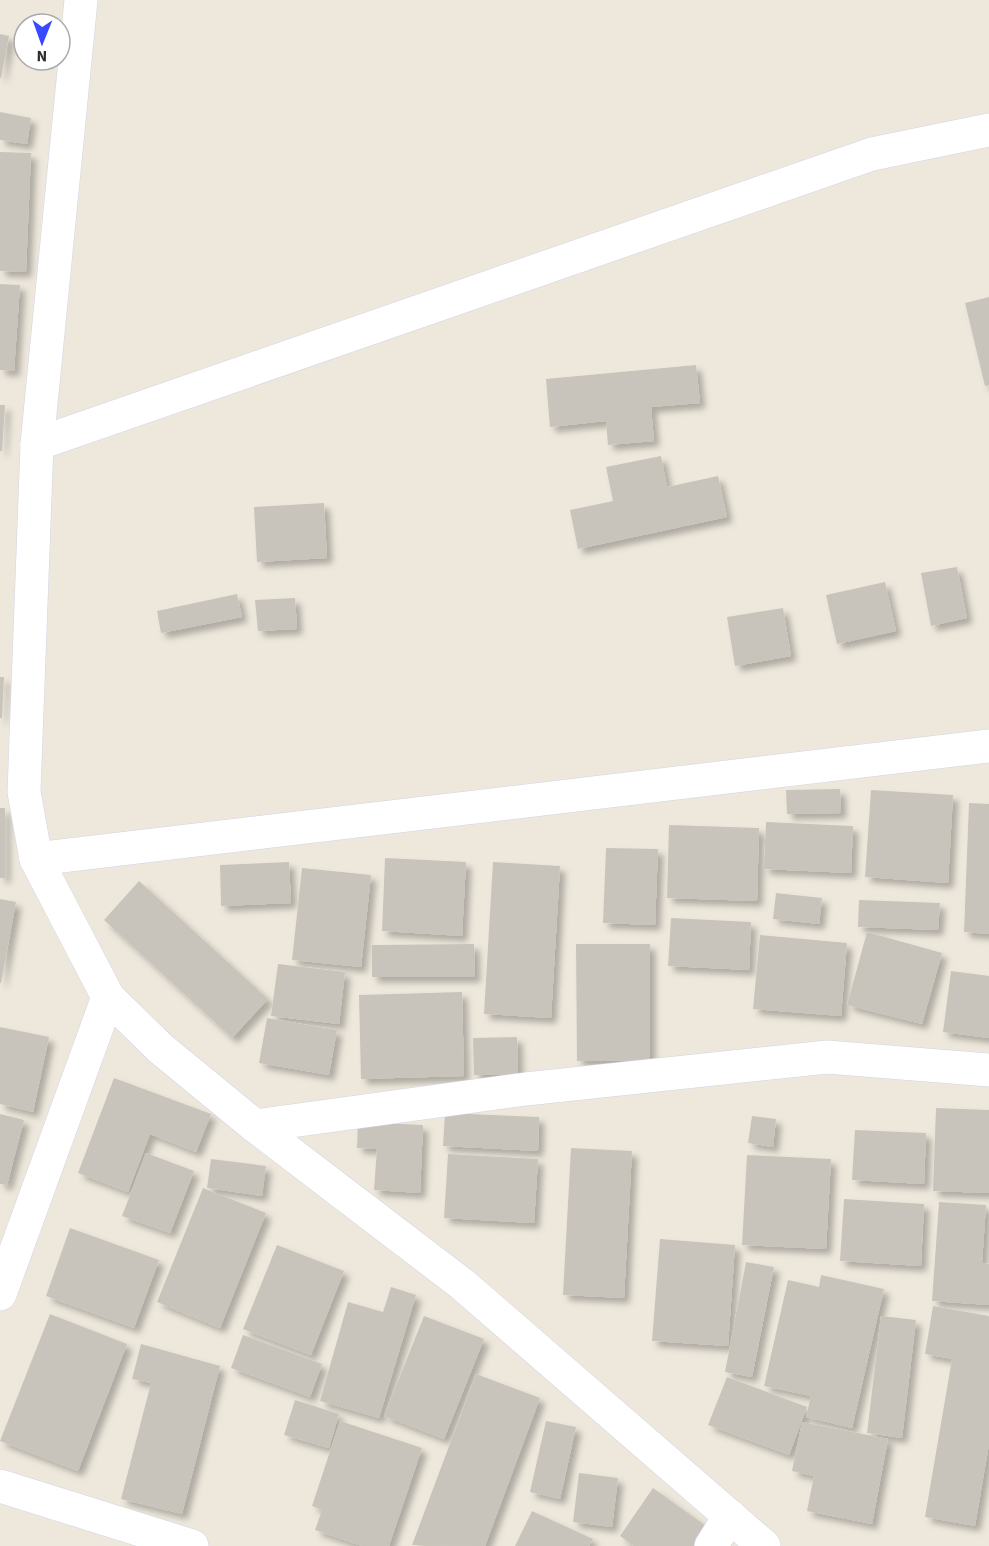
<svg xmlns="http://www.w3.org/2000/svg" width="989" height="1546" viewBox="0 0 989 1546" font-family="'Source Sans 3',sans-serif">
	<style>
		.building { fill: #c9c4bb; filter: url(#shadow) }
		.lines { fill: none; stroke-linecap: round; stroke-linejoin: round }
		.street-casing { stroke: #d1d3e4; stroke-width: 34 }
		.secondary-casing { stroke: #d1d3e4; stroke-width: 34 }
		.street { stroke: #fff; stroke-width: 33 }
		.secondary { stroke: #fff; stroke-width: 33 }
	</style>
	<defs>
		<filter id="shadow"><feDropShadow dx="5.5" dy="5.5" stdDeviation="3" flood-color="#0004"/></filter>
	</defs>
	<rect width="100%" height="100%" fill="#eee8dc"/>
	<g class="building">
		<path d="M 0,34 L 9,36 L 1,78 L 0,78 Z"/>
		<path d="M 0,112 L 31,118 L 27,144 L 0,140 Z"/>
		<path d="M 0,152 L 31,153 L 26,272 L 0,271 Z"/>
		<path d="M 0,284 L 20,285 L 14,371 L 0,370 Z"/>
		<path d="M 989,297 L 989,385 L 985,386 L 965,303 Z"/>
		<path d="M 696,365 L 700,403 L 651,407 L 654,441 L 608,445 L 606,421 L 550,427 L 546,379 Z"/>
		<path d="M 0,405 L 5,405 L 2,451 L 0,451 Z"/>
		<path d="M 661,456 L 667,487 L 718,476 L 727,517 L 578,549 L 570,510 L 613,501 L 606,467 Z"/>
		<path d="M 324,503 L 327,558 L 257,562 L 254,507 Z"/>
		<path d="M 957,567 L 967,618 L 931,626 L 921,573 Z"/>
		<path d="M 885,582 L 896,631 L 837,644 L 826,595 Z"/>
		<path d="M 237,594 L 242,617 L 161,633 L 157,611 Z"/>
		<path d="M 295,598 L 297,629 L 258,631 L 255,600 Z"/>
		<path d="M 783,608 L 791,656 L 735,666 L 727,617 Z"/>
		<path d="M 0,677 L 4,677 L 2,718 L 0,718 Z"/>
		<path d="M 840,789 L 841,813 L 787,814 L 786,790 Z"/>
		<path d="M 871,790 L 953,795 L 948,883 L 865,877 Z"/>
		<path d="M 969,803 L 989,804 L 989,934 L 964,932 Z"/>
		<rect x="0" y="808" width="5" height="70"/>
		<path d="M 766,822 L 853,826 L 851,873 L 764,869 Z"/>
		<path d="M 669,825 L 759,828 L 757,901 L 667,898 Z"/>
		<path d="M 606,848 L 658,849 L 655,925 L 603,923 Z"/>
		<path d="M 385,858 L 466,862 L 462,936 L 382,931 Z"/>
		<path d="M 289,862 L 291,903 L 221,906 L 220,865 Z"/>
		<path d="M 493,862 L 560,866 L 551,1018 L 484,1014 Z"/>
		<path d="M 302,868 L 371,875 L 361,967 L 292,960 Z"/>
		<path d="M 139,881 L 268,999 L 232,1038 L 104,920 Z"/>
		<path d="M 776,893 L 822,898 L 819,924 L 773,919 Z"/>
		<path d="M 0,899 L 16,902 L 1,983 L 0,983 Z"/>
		<path d="M 859,900 L 940,903 L 938,930 L 858,927 Z"/>
		<path d="M 671,918 L 751,922 L 749,970 L 668,966 Z"/>
		<path d="M 867,932 L 942,953 L 922,1024 L 847,1005 Z"/>
		<path d="M 760,935 L 847,943 L 841,1016 L 753,1009 Z"/>
		<path d="M 474,944 L 475,977 L 372,977 L 372,945 Z"/>
		<path d="M 576,944 L 650,944 L 650,1060 L 577,1061 Z"/>
		<path d="M 278,964 L 345,972 L 339,1024 L 271,1016 Z"/>
		<path d="M 951,971 L 989,976 L 989,1038 L 943,1032 Z"/>
		<path d="M 462,992 L 464,1076 L 361,1079 L 359,995 Z"/>
		<path d="M 267,1018 L 337,1030 L 329,1075 L 259,1063 Z"/>
		<path d="M 0,1027 L 49,1037 L 33,1112 L 0,1104 Z"/>
		<path d="M 517,1037 L 518,1074 L 474,1075 L 473,1038 Z"/>
		<path d="M 114,1078 L 211,1114 L 196,1152 L 150,1134 L 128,1192 L 78,1173 Z"/>
		<path d="M 936,1108 L 989,1110 L 989,1193 L 933,1191 Z"/>
		<path d="M 445,1113 L 539,1117 L 538,1151 L 443,1146 Z"/>
		<path d="M 0,1114 L 24,1120 L 7,1185 L 0,1184 Z"/>
		<path d="M 752,1116 L 776,1119 L 773,1147 L 748,1143 Z"/>
		<path d="M 358,1122 L 423,1125 L 420,1193 L 374,1190 L 377,1149 L 357,1148 Z"/>
		<path d="M 855,1130 L 926,1133 L 924,1184 L 852,1180 Z"/>
		<path d="M 571,1148 L 632,1151 L 624,1298 L 563,1295 Z"/>
		<path d="M 146,1153 L 194,1171 L 170,1233 L 122,1216 Z"/>
		<path d="M 448,1154 L 538,1159 L 534,1223 L 444,1218 Z"/>
		<path d="M 747,1155 L 831,1159 L 826,1249 L 742,1245 Z"/>
		<path d="M 211,1159 L 266,1166 L 262,1196 L 207,1188 Z"/>
		<path d="M 203,1188 L 266,1213 L 220,1328 L 157,1302 Z"/>
		<path d="M 844,1199 L 924,1204 L 921,1266 L 840,1261 Z"/>
		<path d="M 939,1202 L 986,1205 L 982,1263 L 989,1264 L 989,1305 L 932,1301 Z"/>
		<path d="M 70,1228 L 159,1260 L 134,1328 L 46,1296 Z"/>
		<path d="M 660,1239 L 735,1245 L 728,1346 L 652,1341 Z"/>
		<path d="M 277,1245 L 344,1271 L 311,1355 L 243,1329 Z"/>
		<path d="M 746,1262 L 774,1267 L 752,1377 L 725,1372 Z"/>
		<path d="M 821,1275 L 884,1289 L 852,1428 L 806,1417 L 811,1396 L 764,1386 L 788,1280 L 819,1287 Z"/>
		<path d="M 391,1287 L 416,1295 L 379,1418 L 320,1401 L 348,1302 L 383,1312 Z"/>
		<path d="M 933,1306 L 989,1316 L 989,1444 L 975,1526 L 925,1517 L 952,1359 L 925,1354 Z"/>
		<path d="M 50,1314 L 127,1344 L 78,1471 L 0,1441 Z"/>
		<path d="M 424,1316 L 484,1339 L 444,1439 L 384,1416 Z"/>
		<path d="M 881,1316 L 916,1320 L 902,1438 L 867,1433 Z"/>
		<path d="M 243,1335 L 322,1364 L 310,1397 L 231,1368 Z"/>
		<path d="M 141,1344 L 220,1366 L 182,1514 L 121,1499 L 151,1383 L 132,1379 Z"/>
		<path d="M 476,1374 L 540,1398 L 485,1546 L 412,1545 Z"/>
		<path d="M 727,1377 L 807,1407 L 789,1455 L 708,1425 Z"/>
		<path d="M 295,1400 L 339,1414 L 329,1448 L 284,1435 Z"/>
		<path d="M 340,1421 L 422,1448 L 389,1546 L 362,1546 L 315,1530 L 322,1510 L 312,1506 Z"/>
		<path d="M 546,1421 L 576,1427 L 560,1499 L 530,1492 Z"/>
		<path d="M 802,1422 L 888,1439 L 872,1524 L 807,1511 L 814,1476 L 792,1471 Z"/>
		<path d="M 579,1473 L 618,1478 L 612,1527 L 573,1522 Z"/>
		<path d="M 653,1488 L 709,1528 L 696,1546 L 634,1546 L 620,1536 Z"/>
		<path d="M 532,1511 L 593,1539 L 589,1546 L 515,1546 Z"/>
	</g>
	<g class="lines">
		<defs>
			<g id="street">
				<path d="M 37,444 L 872,154 L 989,130"/>
				<path d="M 36,859 L 989,746"/>
				<path d="M 255,1126 L 526,1089 L 827,1057 L 989,1070"/>
				<path d="M 0,1294 L 108,997"/>
				<path d="M 0,1486 L 192,1546"/>
				<path d="M 711,1546 L 730,1516"/>
			</g>
			<path id="secondary" d="M 81,0 L 37,444 L 24,792 L 36,859 L 108,997 L 160,1048 L 255,1126 L 462,1284 L 764,1546"/>
		</defs>
		<use href="#street" class="street-casing"/>
		<use href="#secondary" class="secondary-casing"/>
		<use href="#street" class="street"/>
		<use href="#secondary" class="secondary"/>
	</g>
	<g transform="translate(42 42) rotate(181)"><circle r="28" fill="#ffffff" stroke="#aaaaaa" stroke-width="1.5"/>
	<path d="M0-4.5L10 22L0 15L-10 22Z" fill="#374aff"/>
	<text y="-9" font-size="16" font-weight="bold" text-anchor="middle" fill="#2b2b2b">N</text>
	</g>
</svg>
